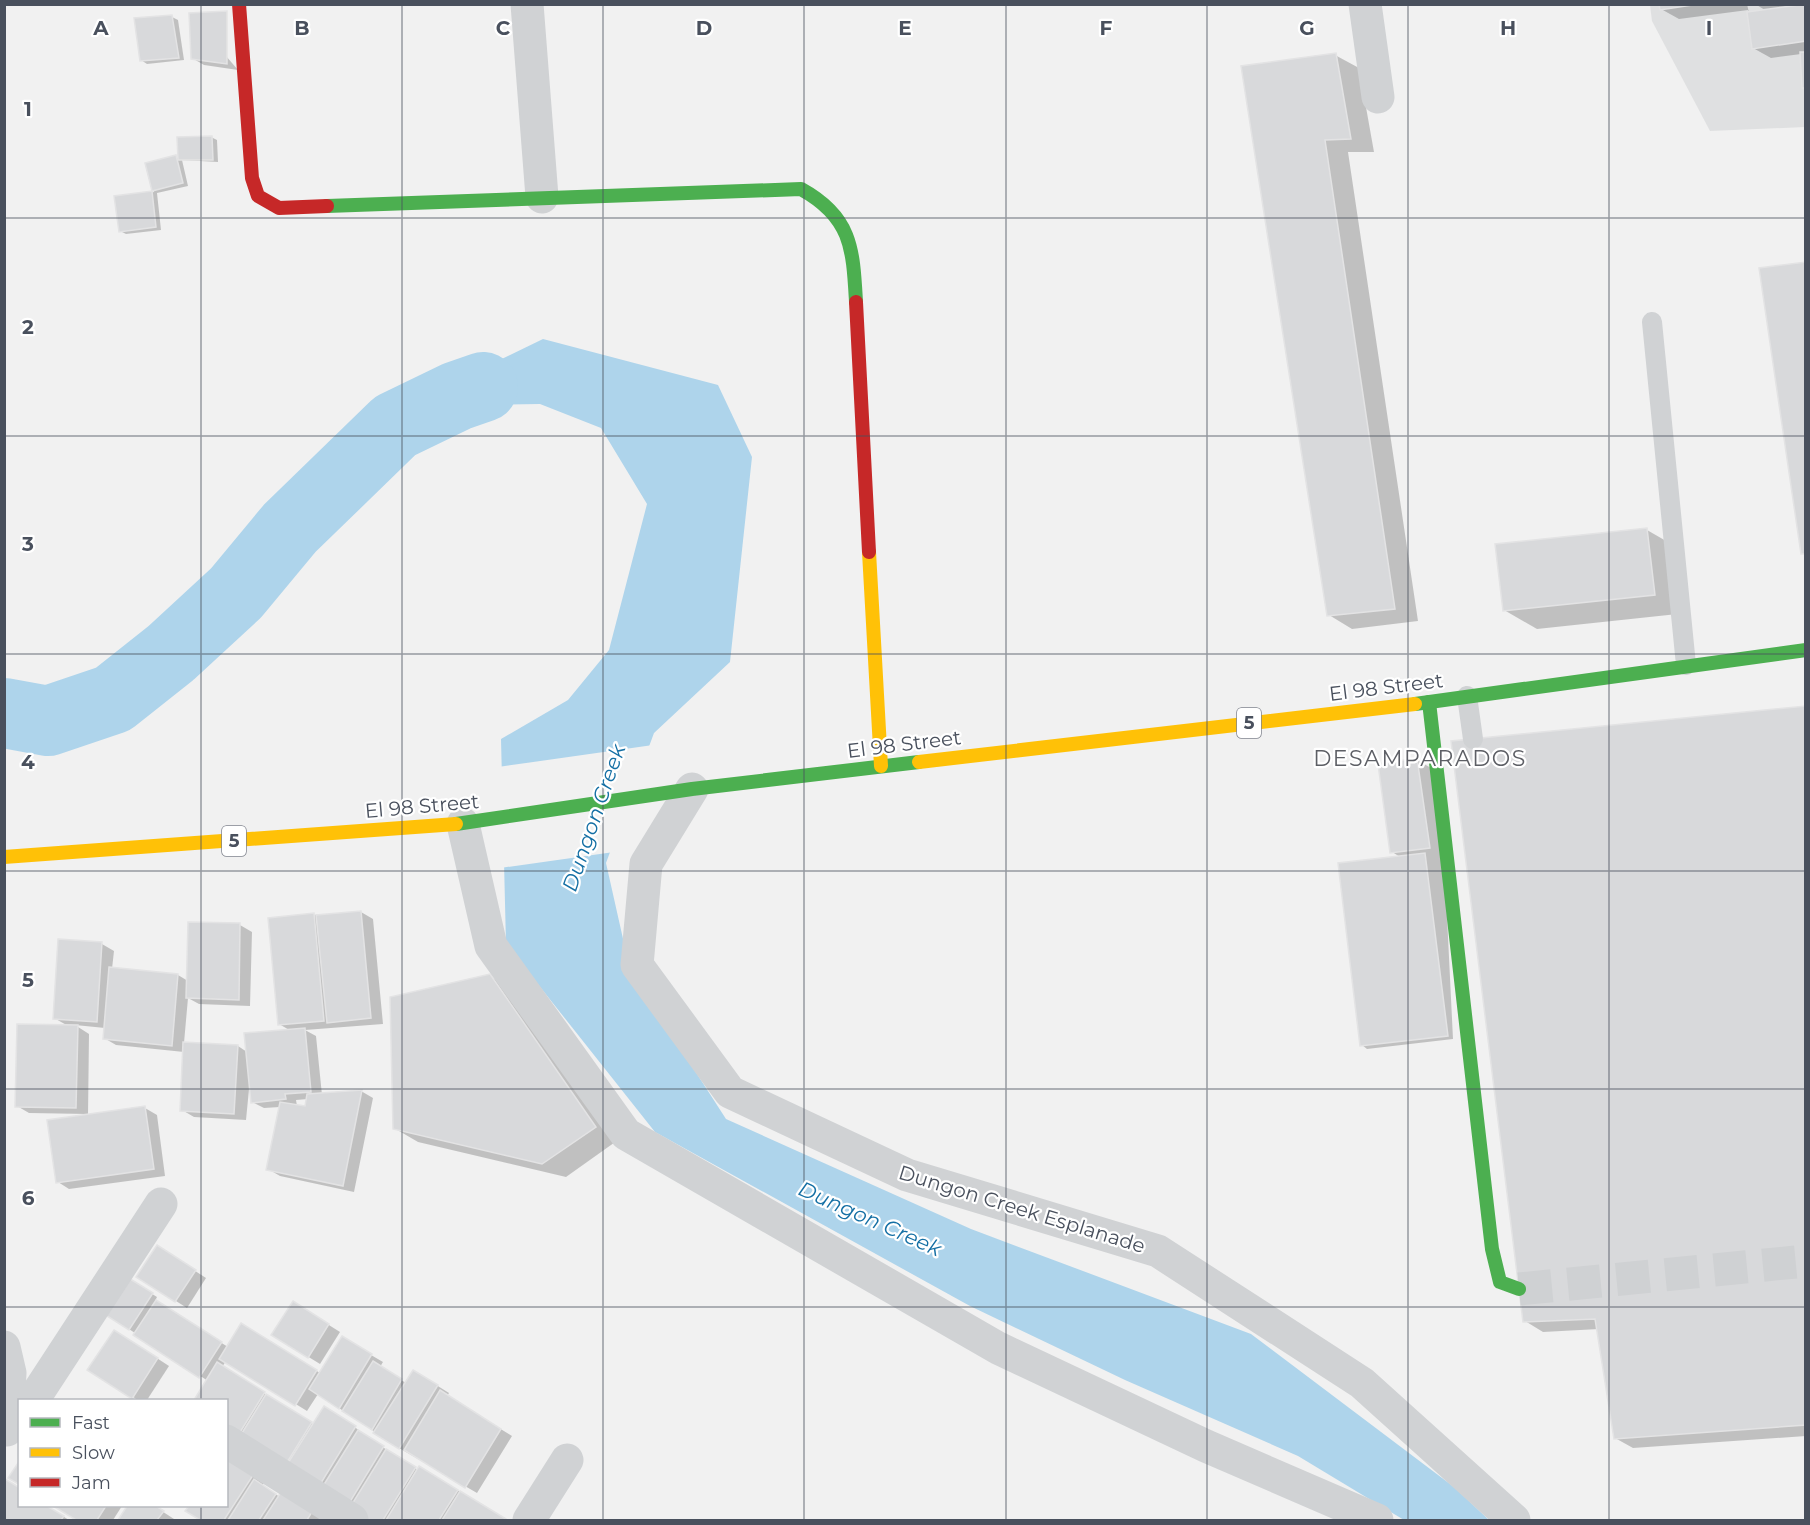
<svg xmlns="http://www.w3.org/2000/svg" width="1810" height="1525" viewBox="0 0 1810 1525" font-family="Montserrat,sans-serif">
	<style>
		.education { fill: #dfe0e1 }
		.water { fill: #aed4eb }
		.pier { fill: #f1f1f1 }
		.shadow { fill: #0003; fill-rule: evenodd }
		.lines { fill: none; stroke-linecap: round; stroke-linejoin: round }
		.river { stroke: #aed4eb; stroke-width: 70 }
		.building { fill: #d8d9db; stroke: #e3e3e4; stroke-width: 1.5 }
		.secondary-tunnel { stroke: #cfd1d3; stroke-width: 33; stroke-dasharray: 33 16; stroke-linecap: butt }
		.lane { stroke: #d0d2d4; stroke-width: 20 }
		.street { stroke: #d0d2d4; stroke-width: 33 }
		.fast { stroke: #4caf50; stroke-width: 14 }
		.slow { stroke: #ffc107; stroke-width: 14 }
		.jam { stroke: #c62828; stroke-width: 14 }
		.grid { fill: none; stroke: #49505d; stroke-width: 1.5; stroke-opacity: 0.55 }
		.labels { text-anchor: middle; stroke-width: 4.5; stroke-linejoin: round; paint-order: stroke }
		.shield { fill: #fff; stroke: #80848e; stroke-width: 1.5 }
		.shield-label { font-size: 18px; font-weight: bold; fill: #49505d }
		.street-label { font-size: 20px; fill: #49505d; stroke: #fff }
		.water-label { font-size: 21px; font-style: italic; fill: #146fa4; stroke: #fff }
		.quarter-label { font-size: 22px; letter-spacing: 1.5px; fill: #5d5f65; stroke: #fff }
		.grid-label { font-size: 20px; text-anchor: middle; font-weight: bold; fill: #49505d; stroke: #fff; stroke-width: 4.5; stroke-linejoin: round; paint-order: stroke }
	</style>
	<rect width="100%" height="100%" fill="#f1f1f1"/>
	<path class="education" d="M 1650,5 L 1805,5 L 1805,127 L 1710,131 L 1652,21 Z"/>
	<path class="water" d="M 543,339 L 718,385 L 752,457 L 730,662 L 654,733 L 606,863 L 630,970 L 726,1119 L 971,1229 L 1251,1334 L 1454,1487 L 1489,1520 L 1404,1520 L 1298,1456 L 1125,1380 L 970,1306 L 655,1132 L 506,944 L 501,739 L 568,700 L 609,650 L 647,504 L 601,428 L 540,404 L 466,405 L 395,426 L 481,369 Z"/>
	<path class="pier" d="M 653,745 L 614,852 L 500,868 L 498,767 Z"/>
	<g class="shadow">
		<path d="M 1661,4 L 1747,4 L 1749,13 L 1765,10 L 1755,4 L 1806,4 L 1806,89 L 1803,87 L 1801,54 L 1771,58 L 1753,48 L 1748,10 L 1679,19 L 1661,9 Z"/>
		<path d="M 190,14 L 238,70 L 204,65 L 192,58 Z"/>
		<path d="M 172,17 L 178,20 L 184,60 L 147,64 L 141,60 Z"/>
		<path d="M 1335,55 L 1359,68 L 1374,152 L 1348,152 L 1418,621 L 1352,629 L 1329,615 L 1243,67 Z"/>
		<path d="M 211,137 L 217,140 L 218,162 L 182,160 L 188,186 L 157,193 L 161,230 L 126,234 L 120,231 L 116,197 L 154,192 L 147,164 L 176,157 L 179,159 Z"/>
		<path d="M 1647,530 L 1680,549 L 1687,613 L 1537,629 L 1504,610 Z"/>
		<path d="M 1806,707 L 1806,1436 L 1633,1448 L 1615,1438 L 1599,1329 L 1543,1332 L 1525,1321 Z"/>
		<path d="M 1417,760 L 1440,773 L 1453,1039 L 1367,1049 L 1362,1045 L 1402,858 L 1392,852 Z"/>
		<path d="M 361,912 L 373,919 L 383,1024 L 305,1030 L 316,1036 L 322,1095 L 361,1091 L 373,1098 L 354,1192 L 280,1176 L 268,1169 L 280,1107 L 264,1108 L 252,1102 L 250,1079 L 246,1120 L 194,1117 L 182,1110 L 184,1052 L 116,1045 L 104,1038 L 105,1028 L 75,1025 L 89,1034 L 88,1116 L 145,1108 L 157,1115 L 165,1176 L 69,1189 L 58,1182 L 87,1114 L 29,1113 L 17,1106 L 70,1027 L 54,1018 L 102,944 L 114,951 L 112,969 L 178,975 L 188,981 L 190,924 L 240,925 L 252,932 L 250,1006 L 199,1004 L 188,998 L 184,1043 L 238,1046 L 247,1052 L 291,1031 L 279,1024 L 313,915 ZM 308,1099 L 306,1108 L 297,1106 L 296,1100 Z"/>
		<path d="M 489,976 L 513,989 L 618,1140 L 566,1177 L 418,1142 L 394,1128 Z"/>
		<path d="M 169,1254 L 206,1278 L 187,1308 L 176,1301 Z"/>
		<path d="M 128,1279 L 157,1297 L 155,1301 L 228,1347 L 253,1332 L 320,1373 L 342,1338 L 383,1362 L 380,1367 L 406,1383 L 425,1378 L 449,1393 L 447,1396 L 512,1436 L 477,1493 L 399,1448 L 318,1394 L 307,1411 L 226,1361 L 222,1367 L 314,1425 L 336,1414 L 394,1455 L 418,1470 L 431,1474 L 506,1520 L 370,1520 L 246,1447 L 226,1400 L 196,1400 L 208,1381 L 106,1314 Z"/>
		<path d="M 305,1310 L 340,1332 L 320,1364 L 273,1335 Z"/>
		<path d="M 126,1338 L 169,1366 L 147,1400 L 138,1400 L 89,1370 Z"/>
		<path d="M 226,1450 L 270,1474 L 262,1486 L 280,1497 L 282,1494 L 323,1520 L 202,1520 L 187,1511 L 188,1506 L 226,1506 Z"/>
		<path d="M 6,1481 L 20,1506 L 46,1506 L 69,1520 L 4,1520 Z"/>
		<path d="M 55,1506 L 122,1506 L 113,1520 L 79,1520 Z"/>
		<path d="M 129,1506 L 154,1506 L 174,1519 L 119,1520 Z"/>
	</g>
	<g class="lines">
		<path class="river" d="M 4,713 L 48,721 L 113,699 L 171,653 L 236,593 L 290,528 L 395,426 L 457,396 L 483,387"/>
	</g>
	<g class="building">
		<path d="M 1659,4 L 1699,4 L 1660,10 Z"/>
		<path d="M 1806,4 L 1806,41 L 1752,49 L 1747,12 Z"/>
		<path d="M 227,11 L 227,64 L 191,59 L 189,13 Z"/>
		<path d="M 172,15 L 179,58 L 140,61 L 134,18 Z"/>
		<path d="M 1800,52 L 1806,52 L 1806,88 L 1802,88 Z"/>
		<path d="M 1336,53 L 1351,139 L 1325,140 L 1395,609 L 1327,616 L 1241,66 Z"/>
		<path d="M 212,136 L 213,160 L 178,160 L 177,137 Z"/>
		<path d="M 176,155 L 183,183 L 152,191 L 145,163 Z"/>
		<path d="M 152,191 L 156,227 L 119,232 L 114,196 Z"/>
		<path d="M 1806,262 L 1806,554 L 1801,554 L 1759,268 Z"/>
		<path d="M 1647,528 L 1655,595 L 1503,611 L 1495,544 Z"/>
		<path d="M 1806,706 L 1806,1425 L 1614,1439 L 1595,1319 L 1523,1322 L 1451,741 Z"/>
		<path d="M 1417,758 L 1430,848 L 1390,853 L 1378,764 Z"/>
		<path d="M 1425,853 L 1448,1036 L 1360,1046 L 1338,863 Z"/>
		<path d="M 361,911 L 371,1018 L 327,1023 L 316,915 Z"/>
		<path d="M 314,913 L 324,1021 L 278,1025 L 268,918 Z"/>
		<path d="M 188,922 L 240,923 L 239,1000 L 186,998 Z"/>
		<path d="M 58,939 L 102,942 L 97,1022 L 53,1019 Z"/>
		<path d="M 109,967 L 178,974 L 172,1046 L 103,1039 Z"/>
		<path d="M 490,974 L 596,1127 L 542,1164 L 393,1129 L 390,997 Z"/>
		<path d="M 17,1024 L 78,1025 L 76,1108 L 15,1107 Z"/>
		<path d="M 305,1028 L 311,1092 L 285,1094 L 286,1099 L 251,1103 L 244,1033 Z"/>
		<path d="M 183,1042 L 238,1045 L 234,1114 L 180,1111 Z"/>
		<path d="M 362,1090 L 343,1186 L 266,1170 L 280,1102 L 305,1106 L 307,1094 Z"/>
		<path d="M 145,1106 L 154,1169 L 56,1183 L 47,1120 Z"/>
		<path d="M 157,1245 L 196,1270 L 175,1302 L 136,1277 Z"/>
		<path d="M 127,1277 L 153,1293 L 129,1330 L 104,1314 Z"/>
		<path d="M 156,1300 L 222,1342 L 199,1378 L 133,1335 Z"/>
		<path d="M 293,1301 L 329,1324 L 308,1358 L 271,1335 Z"/>
		<path d="M 241,1323 L 317,1370 L 295,1406 L 219,1359 Z"/>
		<path d="M 114,1330 L 158,1358 L 132,1399 L 87,1370 Z"/>
		<path d="M 342,1336 L 372,1354 L 339,1409 L 309,1389 Z"/>
		<path d="M 373,1361 L 402,1379 L 372,1430 L 342,1411 Z"/>
		<path d="M 217,1362 L 265,1392 L 234,1442 L 226,1437 L 226,1400 L 194,1400 Z"/>
		<path d="M 413,1370 L 438,1385 L 399,1449 L 373,1433 Z"/>
		<path d="M 440,1390 L 501,1429 L 465,1488 L 404,1450 Z"/>
		<path d="M 266,1394 L 312,1422 L 283,1469 L 237,1441 Z"/>
		<path d="M 324,1406 L 356,1426 L 321,1483 L 288,1463 Z"/>
		<path d="M 358,1430 L 384,1446 L 345,1510 L 318,1494 Z"/>
		<path d="M 226,1447 L 259,1466 L 224,1520 L 200,1520 L 185,1511 L 189,1506 L 226,1506 Z"/>
		<path d="M 386,1449 L 416,1467 L 383,1520 L 367,1520 L 349,1509 Z"/>
		<path d="M 20,1460 L 20,1485 L 8,1478 Z"/>
		<path d="M 419,1466 L 458,1490 L 439,1520 L 386,1520 Z"/>
		<path d="M 5,1479 L 20,1488 L 20,1506 L 47,1506 L 64,1516 L 61,1520 L 4,1520 Z"/>
		<path d="M 254,1479 L 276,1494 L 259,1520 L 228,1520 Z"/>
		<path d="M 460,1491 L 506,1519 L 506,1520 L 442,1520 Z"/>
		<path d="M 281,1492 L 312,1512 L 307,1520 L 263,1520 Z"/>
		<path d="M 53,1506 L 106,1506 L 97,1520 L 76,1520 Z"/>
		<path d="M 127,1506 L 156,1506 L 164,1511 L 157,1520 L 118,1520 Z"/>
	</g>
	<g class="lines">
		<path class="secondary-tunnel" d="M 1519,1289 L 1806,1261"/>
		<g class="lane">
			<path d="M 1652,322 L 1686,665"/>
			<path d="M 1467,696 L 1473,739"/>
		</g>
		<g class="street">
			<path d="M 527,4 L 542,197"/>
			<path d="M 1365,4 L 1378,97"/>
			<path d="M 692,789 L 646,864 L 637,965 L 730,1092 L 907,1175 L 1158,1251 L 1362,1383 L 1514,1520"/>
			<path d="M 463,824 L 491,946 L 626,1134 L 998,1348 L 1206,1446 L 1377,1520"/>
			<path d="M 4,1347 L 10,1373 L 7,1430"/>
			<path d="M 33,1400 L 161,1204"/>
			<path d="M 226,1441 L 352,1520"/>
			<path d="M 529,1520 L 567,1460"/>
		</g>
		<g class="fast">
			<path d="M 327,206 L 801,189 C 852,217 853,249 856,302"/>
			<path d="M 1429,702 L 1492,1249 L 1500,1282 L 1519,1289"/>
			<path d="M 1415,704 L 1806,650"/>
			<path d="M 456,824 L 692,789 L 919,762"/>
		</g>
		<g class="slow">
			<path d="M 869,552 L 881,766"/>
			<path d="M 919,762 L 1415,704"/>
			<path d="M 4,857 L 456,824"/>
		</g>
		<g class="jam">
			<path d="M 239,4 L 252,178 L 258,196 L 279,208 L 327,206"/>
			<path d="M 856,302 L 869,552"/>
		</g>
	</g>
	<path class="grid" d="M 201,4 L 201,1400M 402,4 L 402,1520M 603,4 L 603,1520M 804,4 L 804,1520M 1006,4 L 1006,1520M 1207,4 L 1207,1520M 1408,4 L 1408,1520M 1609,4 L 1609,1520M 4,218 L 1806,218M 4,436 L 1806,436M 4,654 L 1806,654M 4,871 L 1806,871M 4,1089 L 1806,1089M 4,1307 L 1806,1307M 201,1506 L 201,1520"/>
	<g class="labels">
		<g class="shield">
			<rect x="1237" y="708" width="24" height="30" rx="4.5"/>
			<rect x="222" y="826" width="24" height="30" rx="4.5"/>
		</g>
		<g class="shield-label">
			<text x="1249" y="729">5</text>
			<text x="234" y="847">5</text>
		</g>
		<g class="street-label">
			<text transform="translate(1386 687) rotate(-7)" y="7">El 98 Street</text>
			<text transform="translate(904 744) rotate(-7)" y="7">El 98 Street</text>
			<text transform="translate(422 806) rotate(-5)" y="7">El 98 Street</text>
			<text transform="translate(1022 1209) rotate(17)" y="7">Dungon Creek Esplanade</text>
		</g>
		<g class="water-label">
			<text transform="translate(594 818) rotate(-71)" y="7">Dungon Creek</text>
			<text transform="translate(870 1219) rotate(24)" y="7">Dungon Creek</text>
		</g>
		<g class="quarter-label">
			<text x="1420" y="766">DESAMPARADOS</text>
		</g>
	</g>
	<g class="grid-label">
		<text x="101" y="35">A</text>
		<text x="302" y="35">B</text>
		<text x="503" y="35">C</text>
		<text x="704" y="35">D</text>
		<text x="905" y="35">E</text>
		<text x="1106" y="35">F</text>
		<text x="1307" y="35">G</text>
		<text x="1508" y="35">H</text>
		<text x="1709" y="35">I</text>
		<text x="28" y="116">1</text>
		<text x="28" y="334">2</text>
		<text x="28" y="551">3</text>
		<text x="28" y="769">4</text>
		<text x="28" y="987">5</text>
		<text x="28" y="1205">6</text>
	</g>
	<rect width="1810" height="1525" fill="none" stroke="#49505d" stroke-width="12"/>
	<rect x="18" y="1399" width="210" height="108" fill="#ffffff" stroke="#b6b9be" stroke-width="1.5"/>
	<rect x="30" y="1418" width="30" height="9" fill="#4caf50" stroke="#b6b9be" stroke-width="1.5"/>
	<text x="72" y="1429" font-size="18" fill="#49505d">Fast</text>
	<rect x="30" y="1448" width="30" height="9" fill="#ffc107" stroke="#b6b9be" stroke-width="1.5"/>
	<text x="72" y="1459" font-size="18" fill="#49505d">Slow</text>
	<rect x="30" y="1478" width="30" height="9" fill="#c62828" stroke="#b6b9be" stroke-width="1.5"/>
	<text x="72" y="1489" font-size="18" fill="#49505d">Jam</text>
</svg>
